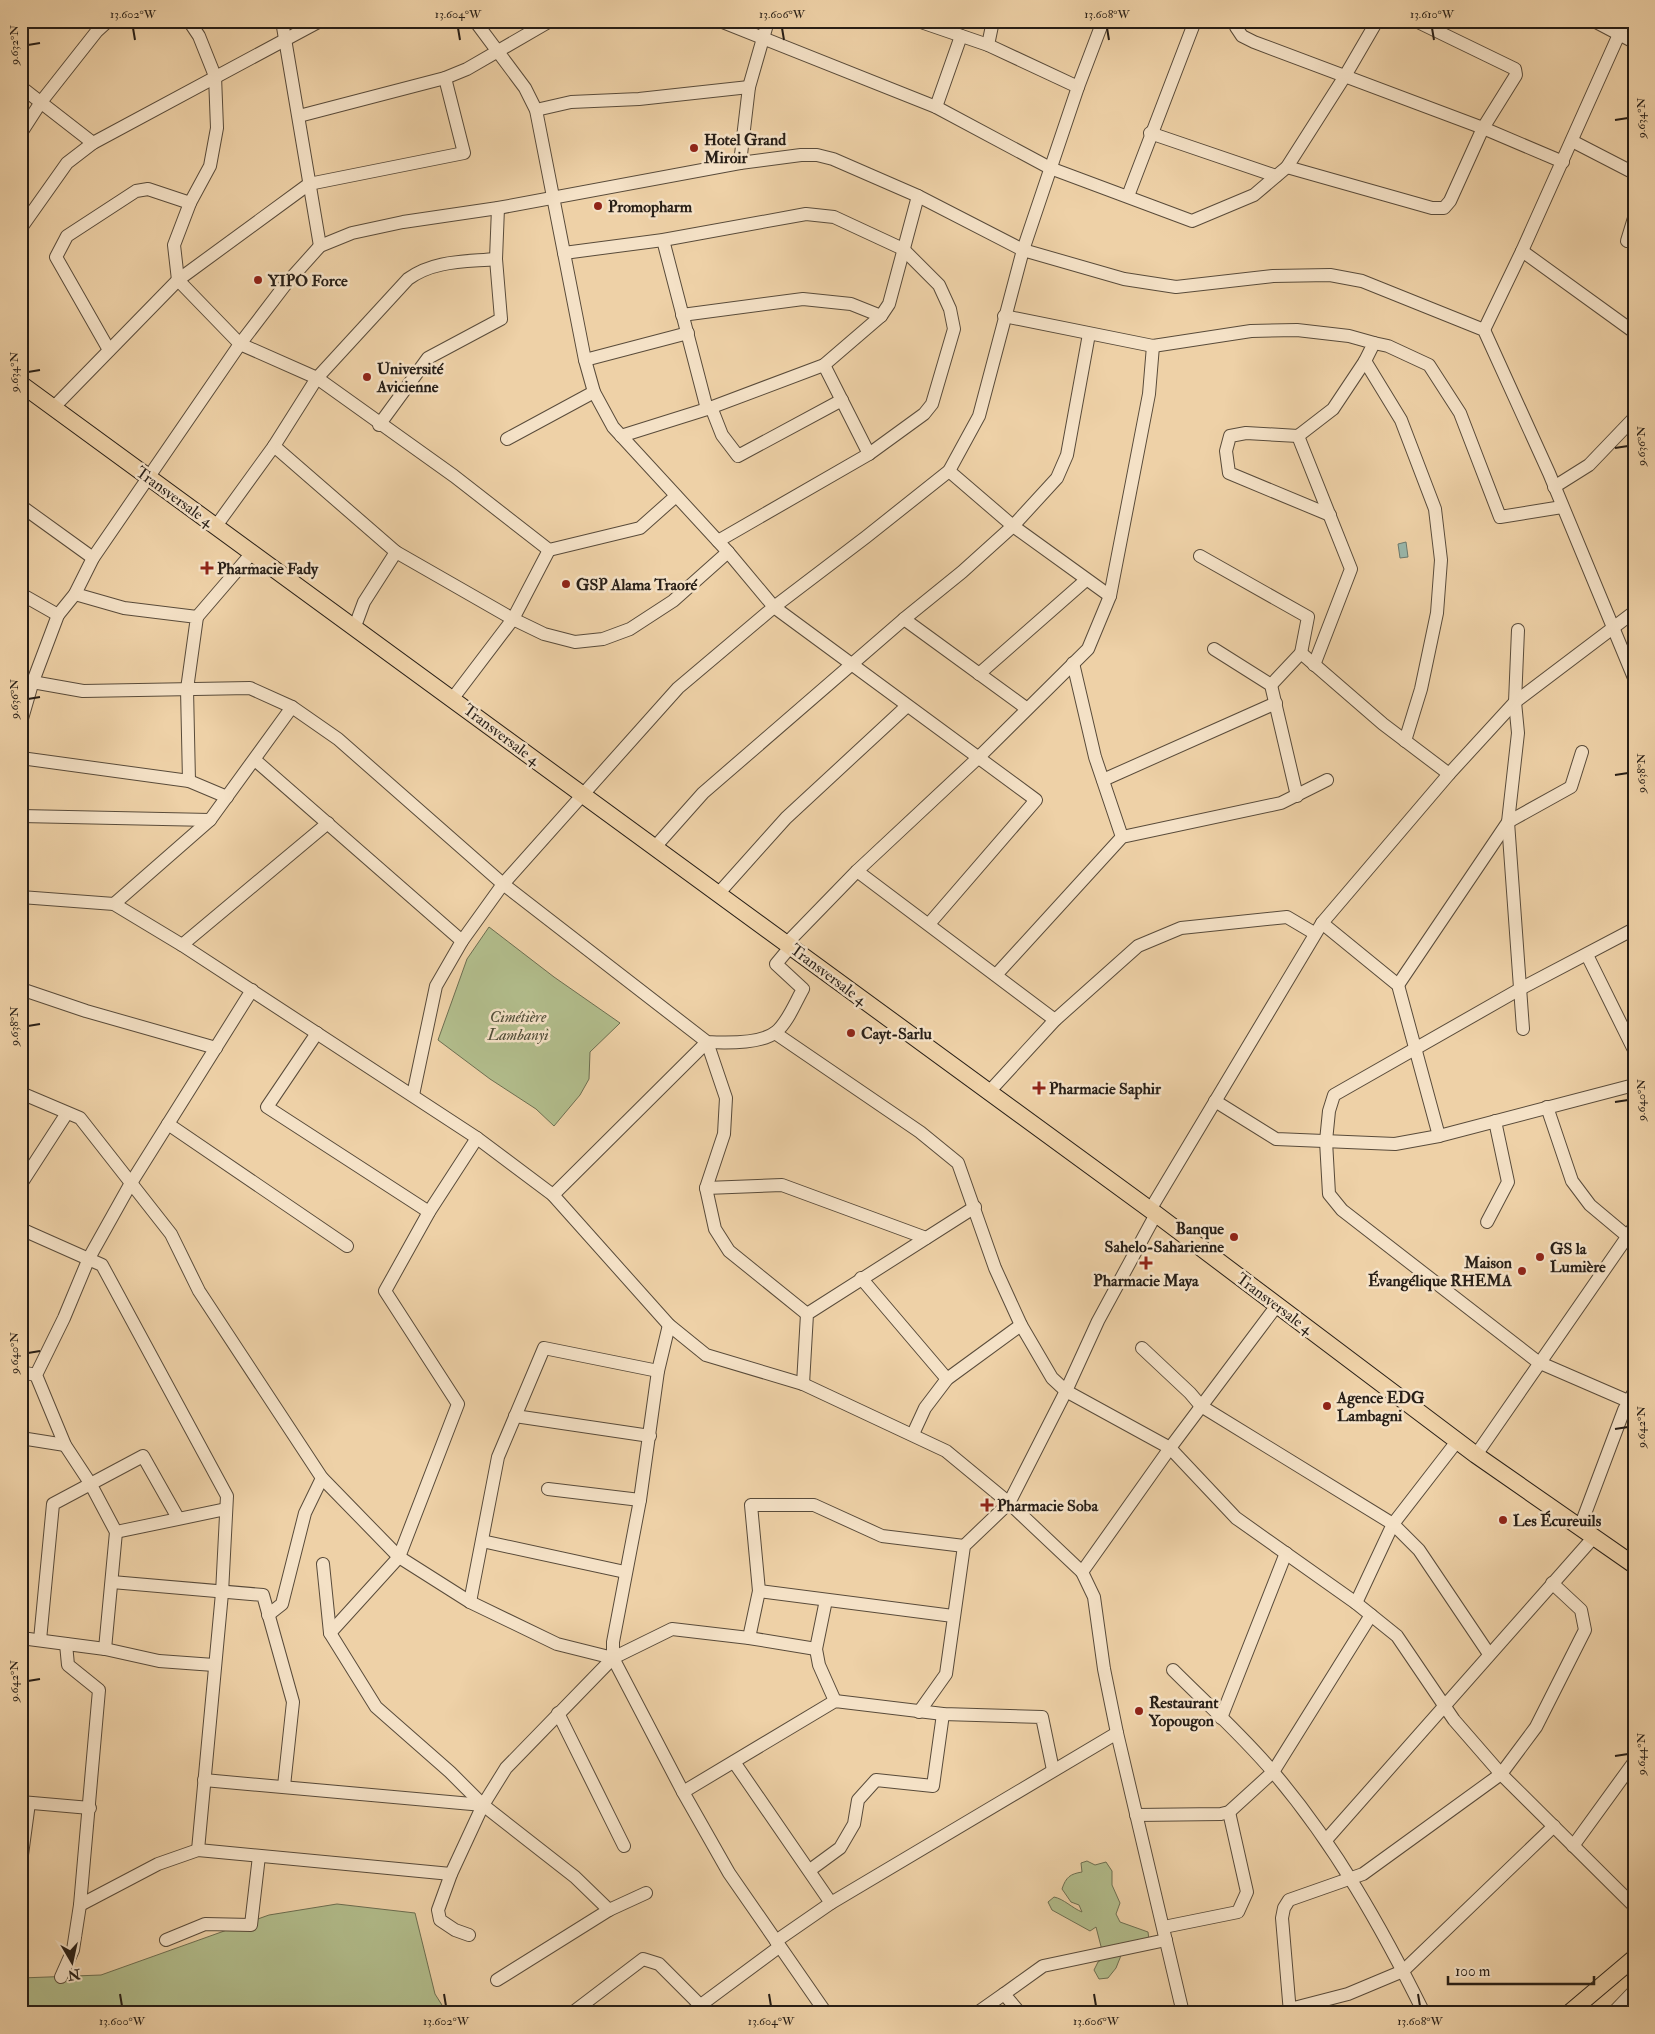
<svg xmlns="http://www.w3.org/2000/svg" width="1655" height="2034" viewBox="0 0 1655 2034" font-family="'IM FELL Double Pica',serif">
	<style>
		.green { fill: #b2bd8c; stroke: #6c6e51 }
		.water { fill: #99b7ab; stroke: #6b7a6f }
		.lines { fill: none; stroke-linecap: round; stroke-linejoin: round }
		.minor-casing { stroke: #594b3a; stroke-width: 14 }
		.major-casing { stroke: #271e16; stroke-width: 18 }
		.minor { stroke: #f4e1c6; stroke-width: 12 }
		.major { stroke: #eed1a7; stroke-width: 16 }
		.ticks { fill: none; stroke: #271e16; stroke-width: 2 }
		.poi-dot { fill: #8f2418; stroke: #f4e1c6; stroke-width: 2 }
		.labels { text-anchor: middle; stroke-width: 5; stroke-linejoin: round; paint-order: stroke }
		.poi-label { font-size: 16px; font-weight: bold; fill: #271e16; stroke: #f4e1c6; text-anchor: start }
		.street-label { font-size: 16px; fill: #271e16; stroke: #f4e1c6 }
		.park-label { font-size: 16px; font-style: italic; fill: #514e39; stroke: #f4e1c6 }
		.neatline { fill: none; stroke: #271e16; stroke-width: 2 }
		.ticks-label { font-size: 12px; text-anchor: middle; fill: #271e16 }
	</style>
	<rect width="100%" height="100%" fill="#eed1a7"/>
	<filter id="stains"><feTurbulence type="fractalNoise" baseFrequency=".004" numOctaves="4"/><feColorMatrix values="0 0 0 0 .2 0 0 0 0 .09 0 0 0 0 .02 0 0 0 .5 -.17"/></filter>
	<radialGradient id="worn" r=".72"><stop offset=".6" stop-color="#630" stop-opacity="0"/><stop offset="1" stop-color="#630" stop-opacity=".3"/></radialGradient>
	<g class="green">
		<path d="M 489,927 L 554,977 L 620,1023 L 590,1052 L 589,1079 L 580,1095 L 554,1126 L 536,1109 L 490,1079 L 438,1040 L 467,959 Z"/>
		<path d="M 1087,1861 L 1095,1865 L 1106,1862 L 1112,1871 L 1112,1885 L 1120,1903 L 1116,1914 L 1120,1922 L 1148,1932 L 1149,1940 L 1122,1953 L 1116,1968 L 1108,1978 L 1099,1979 L 1094,1970 L 1098,1962 L 1104,1958 L 1096,1927 L 1090,1931 L 1052,1910 L 1048,1902 L 1054,1897 C 1064,1899 1072,1908 1082,1912 L 1079,1905 L 1071,1902 L 1062,1889 C 1066,1877 1070,1874 1082,1872 L 1081,1863 Z"/>
		<path d="M 337,1904 L 415,1913 L 435,1994 L 447,2013 L 21,2013 L 21,1978 L 101,1975 L 269,1915 Z"/>
	</g>
	<path class="water" d="M 1406,542 L 1408,557 L 1400,558 L 1398,544 Z"/>
	<g class="lines">
		<defs>
			<g id="minor">
				<path d="M 189,21 L 199,36 L 215,76 L 217,128 L 210,166 L 190,203 L 174,245 L 178,280 L 240,344 L 317,378 L 454,476 L 549,550 L 640,528 L 676,496"/>
				<path d="M 282,21 L 320,246"/>
				<path d="M 475,21 L 525,88 L 536,110 L 585,360 L 594,392 L 613,427 L 728,552 L 774,607 L 1036,800 L 929,924"/>
				<path d="M 720,21 L 936,107 L 1050,168 L 1192,221 L 1254,195 L 1287,167 L 1345,76 L 1377,21"/>
				<path d="M 918,21 L 988,45 L 1078,87"/>
				<path d="M 1237,21 L 1236,27 L 1242,36 L 1254,42 L 1483,128 L 1563,162"/>
				<path d="M 1594,21 L 1634,42"/>
				<path d="M 988,45 L 993,21"/>
				<path d="M 21,87 L 93,143"/>
				<path d="M 936,107 L 961,36"/>
				<path d="M 536,110 L 571,102 L 639,99 L 749,87"/>
				<path d="M 299,116 L 445,78 L 467,69 L 550,21"/>
				<path d="M 21,133 L 41,102 L 97,31 L 108,21"/>
				<path d="M 1150,133 L 1276,176"/>
				<path d="M 1572,141 L 1634,173"/>
				<path d="M 740,163 L 749,87 L 768,21"/>
				<path d="M 1287,167 L 1432,208 L 1444,208 L 1450,201 L 1483,128 L 1516,75 L 1515,69 L 1416,21"/>
				<path d="M 1128,196 L 1195,21"/>
				<path d="M 21,228 L 67,163 L 93,143 L 320,21"/>
				<path d="M 663,240 L 707,409"/>
				<path d="M 1627,241 L 1634,218"/>
				<path d="M 1522,251 L 1634,332"/>
				<path d="M 564,253 L 663,240 L 806,214 L 834,217 L 903,249 L 939,285 L 950,309 L 954,329 L 932,404 L 924,414 L 869,454 L 718,541"/>
				<path d="M 682,315 L 803,299 L 851,304 L 881,316"/>
				<path d="M 1004,316 L 1153,346 L 1251,331 L 1297,330 L 1349,336 L 1374,343 L 1365,361 L 1401,420 L 1435,509 L 1441,560 L 1437,613 L 1421,689 L 1405,741"/>
				<path d="M 1484,330 L 1522,251 L 1625,21"/>
				<path d="M 1374,343 L 1388,346 L 1429,365 L 1460,413 L 1500,517 L 1562,507"/>
				<path d="M 109,350 L 56,257 L 67,236 L 136,191 L 148,189 L 190,203"/>
				<path d="M 585,360 L 688,333"/>
				<path d="M 824,365 L 869,454"/>
				<path d="M 711,407 L 722,435 L 738,456 L 842,400"/>
				<path d="M 53,408 L 178,280 L 309,184 L 464,153 L 445,78"/>
				<path d="M 379,425 L 428,358 L 501,319 L 496,259 L 498,208"/>
				<path d="M 621,436 L 707,409 L 824,365 L 881,316 L 889,304 L 918,196"/>
				<path d="M 1298,436 L 1351,569 L 1314,665"/>
				<path d="M 507,439 L 594,392"/>
				<path d="M 274,446 L 396,552 L 513,619 L 544,634 L 575,642 L 603,639 L 630,629 L 673,601 L 728,552"/>
				<path d="M 949,471 L 1013,526 L 1110,596"/>
				<path d="M 1554,487 L 1589,465 L 1634,418"/>
				<path d="M 21,506 L 93,558"/>
				<path d="M 1330,515 L 1229,473 L 1226,451 L 1230,436 L 1246,433 L 1298,436 L 1333,409 L 1365,361"/>
				<path d="M 216,526 L 274,446 L 317,378 L 408,279 C 434,260 465,262 496,259"/>
				<path d="M 1200,556 L 1308,617 L 1301,653"/>
				<path d="M 21,594 L 58,615"/>
				<path d="M 75,594 L 124,608 L 197,617 L 187,689 L 189,781"/>
				<path d="M 197,617 L 252,553"/>
				<path d="M 904,619 L 1026,708"/>
				<path d="M 354,629 L 364,602 L 396,552"/>
				<path d="M 1518,630 L 1515,702 L 1518,733 L 1508,822 L 1523,1029"/>
				<path d="M 1214,649 L 1271,685 L 1297,796"/>
				<path d="M 1073,663 L 1095,757 L 1122,837"/>
				<path d="M 979,674 L 1086,580"/>
				<path d="M 21,680 L 83,691 L 250,688 L 292,707 L 338,739 L 503,884 L 707,1042 C 726,1043 761,1044 776,1032 C 788,1022 795,1003 803,989 L 776,964 L 791,946"/>
				<path d="M 1271,685 L 1301,653 L 1383,724 L 1449,774"/>
				<path d="M 453,698 L 513,619 L 549,550"/>
				<path d="M 21,722 L 32,684 L 58,615 L 75,594 L 93,558 L 240,344 L 285,285 L 320,246 L 352,233 L 403,222 L 498,208 L 740,163 L 801,155 L 817,155 L 833,159 L 918,196 L 1023,250 L 1124,279 L 1176,287 L 1273,276 L 1330,275 L 1362,281 L 1484,330 L 1549,473 L 1634,678"/>
				<path d="M 21,758 L 189,781 L 227,797"/>
				<path d="M 255,760 L 462,941"/>
				<path d="M 1103,780 L 1276,703"/>
				<path d="M 21,816 L 210,820"/>
				<path d="M 655,847 L 703,793 L 904,619 L 962,572 L 1013,526 L 1057,478 L 1067,455 L 1089,334"/>
				<path d="M 857,871 L 1055,1020"/>
				<path d="M 718,894 L 786,818 L 907,706"/>
				<path d="M 21,897 L 114,904 L 182,945 L 477,1138 L 553,1195 L 669,1325 L 706,1355 L 803,1384 L 946,1451 L 1009,1503 L 1082,1572 L 1094,1597 L 1104,1669 L 1117,1733 L 1183,2013"/>
				<path d="M 114,904 L 210,820 L 292,707"/>
				<path d="M 1322,923 L 1398,985 L 1439,1136"/>
				<path d="M 787,943 L 857,871 L 979,757 L 1088,649 L 1110,596 L 1149,394 L 1153,346"/>
				<path d="M 182,945 L 328,823"/>
				<path d="M 1587,955 L 1634,1050"/>
				<path d="M 996,975 L 1122,837 L 1281,803 L 1327,780"/>
				<path d="M 1398,985 L 1508,822 L 1571,787 L 1582,752"/>
				<path d="M 21,989 L 86,1011 L 216,1048"/>
				<path d="M 317,1033 L 267,1107 L 429,1212"/>
				<path d="M 775,1033 L 920,1132 L 958,1163 L 995,1268 L 1021,1325 L 1052,1378 L 1066,1391 L 1170,1448 L 1236,1518 L 1356,1603 L 1397,1636 L 1454,1720 L 1501,1774 L 1634,1906"/>
				<path d="M 21,1093 L 80,1118 L 171,1234 L 199,1291 L 322,1478 L 399,1557 L 470,1602 L 557,1644 L 613,1658 L 672,1629 L 749,1638 L 816,1649"/>
				<path d="M 988,1093 L 1055,1020 L 1138,946 L 1181,928 L 1287,917 L 1314,933"/>
				<path d="M 413,1095 L 436,986 L 462,941 L 503,884 L 678,688 L 774,607 L 866,537 L 949,471 L 979,416 L 1023,250 L 1078,87 L 1103,21"/>
				<path d="M 1215,1101 L 1276,1139 L 1395,1144 L 1439,1136 L 1634,1085"/>
				<path d="M 1547,1107 L 1572,1181 L 1590,1205 L 1627,1236 L 1634,1238"/>
				<path d="M 168,1124 L 347,1246"/>
				<path d="M 21,1184 L 67,1113"/>
				<path d="M 706,1188 L 782,1185 L 926,1238"/>
				<path d="M 553,1195 L 707,1042 L 726,1098 L 724,1134 L 706,1188 L 715,1229 L 729,1251 L 807,1314"/>
				<path d="M 1150,1210 L 1322,923 L 1449,774 L 1515,702 L 1634,612"/>
				<path d="M 1487,1222 L 1508,1182 L 1495,1121"/>
				<path d="M 21,1229 L 102,1265 L 227,1496 L 222,1593 L 198,1850"/>
				<path d="M 861,1278 L 947,1379"/>
				<path d="M 1142,1348 L 1190,1393 L 1201,1406 L 1393,1524 L 1419,1550 L 1489,1654"/>
				<path d="M 21,1372 L 36,1375"/>
				<path d="M 803,1384 L 807,1314 L 975,1207"/>
				<path d="M 1628,1401 L 1538,1362 L 1342,1210 L 1329,1194 L 1326,1141 L 1329,1111 L 1334,1095 L 1520,989 L 1634,929"/>
				<path d="M 515,1416 L 650,1436"/>
				<path d="M 913,1434 L 925,1408 L 947,1379 L 1021,1325"/>
				<path d="M 21,1438 L 65,1445"/>
				<path d="M 1476,1455 L 1634,1227"/>
				<path d="M 548,1489 L 640,1500"/>
				<path d="M 1580,1527 L 1624,1410 L 1634,1392"/>
				<path d="M 116,1532 L 226,1509"/>
				<path d="M 482,1541 L 625,1572"/>
				<path d="M 323,1564 L 330,1633 L 376,1707 L 450,1772 L 483,1805 L 575,1877 L 609,1910"/>
				<path d="M 1082,1572 L 1170,1448 L 1278,1304"/>
				<path d="M 112,1582 L 263,1595 L 293,1702 L 284,1786"/>
				<path d="M 759,1591 L 953,1616"/>
				<path d="M 826,1600 L 816,1649 L 819,1665 L 835,1701"/>
				<path d="M 470,1602 L 498,1457 L 544,1348 L 658,1371"/>
				<path d="M 1356,1603 L 1393,1524 L 1458,1440"/>
				<path d="M 268,1615 L 282,1604 L 305,1513 L 322,1478"/>
				<path d="M 330,1633 L 399,1557 L 458,1404 L 385,1291 L 429,1212 L 477,1138"/>
				<path d="M 21,1638 L 105,1649 L 159,1661 L 214,1665"/>
				<path d="M 749,1638 L 759,1591 L 751,1505 L 814,1505 L 882,1536 L 964,1546"/>
				<path d="M 40,1640 L 53,1504 L 143,1456 L 178,1518"/>
				<path d="M 105,1649 L 116,1532 L 90,1483 L 65,1445 L 36,1375 L 64,1318 L 89,1258 L 131,1183 L 252,990"/>
				<path d="M 613,1658 L 683,1792 L 729,1873 L 826,2013"/>
				<path d="M 1173,1670 C 1207,1704 1243,1736 1274,1773 C 1335,1845 1382,1928 1424,2013"/>
				<path d="M 919,1712 L 946,1674 L 964,1546 L 1009,1503 L 1066,1391 L 1098,1321 L 1156,1214"/>
				<path d="M 558,1713 L 624,1846"/>
				<path d="M 1221,1718 L 1286,1553"/>
				<path d="M 734,1762 L 831,1903"/>
				<path d="M 204,1780 L 483,1805"/>
				<path d="M 683,1792 L 835,1701 L 943,1714 L 1042,1717 L 1053,1770"/>
				<path d="M 21,1802 L 90,1808"/>
				<path d="M 1136,1815 L 1221,1814 L 1229,1812 L 1273,1772 L 1371,1615"/>
				<path d="M 1326,1840 L 1593,1538"/>
				<path d="M 1573,1846 L 1634,1762"/>
				<path d="M 21,1862 L 29,1803"/>
				<path d="M 810,1870 L 840,1848 L 854,1824 L 858,1800 L 876,1780 L 933,1786 L 943,1714"/>
				<path d="M 80,1905 L 158,1864 L 198,1850 L 451,1874"/>
				<path d="M 1164,1927 L 1238,1912 L 1247,1892 L 1229,1812"/>
				<path d="M 469,1935 L 455,1930 L 440,1920 L 438,1910 L 451,1874 L 483,1805 L 506,1768 L 613,1658 L 613,1642 L 640,1500 L 658,1371 L 669,1325"/>
				<path d="M 166,1940 L 205,1924 L 251,1925 L 259,1856"/>
				<path d="M 776,1941 L 831,1903 L 1117,1733"/>
				<path d="M 61,1977 L 73,1950 L 80,1905 L 99,1690 L 68,1665 L 66,1644"/>
				<path d="M 497,1980 L 609,1910 L 646,1893"/>
				<path d="M 1290,2009 L 1348,1994 L 1403,1971 L 1554,1826"/>
				<path d="M 572,2013 L 643,1959 L 659,1964 L 700,2005"/>
				<path d="M 690,2013 L 779,1947"/>
				<path d="M 977,2013 L 1004,1994"/>
				<path d="M 1020,2013 L 1004,1994 L 1043,1966 L 1166,1940"/>
				<path d="M 1290,2013 L 1282,1918 L 1284,1908 L 1289,1900 L 1363,1874 L 1501,1774 L 1536,1727 L 1585,1630 L 1581,1610 L 1552,1583"/>
				<path d="M 1613,2013 L 1634,1991"/>
			</g>
			<g id="major">
				<path d="M 21,384 L 1156,1214 L 1476,1455 L 1634,1565"/>
				<path d="M 1569,2013 L 1634,1958"/>
			</g>
		</defs>
		<use href="#minor" class="minor-casing"/>
		<use href="#major" class="major-casing"/>
		<use href="#minor" class="minor"/>
		<use href="#major" class="major"/>
	</g>
	<path class="ticks" d="M 133,28 L 135,40M 458,28 L 460,40M 782,28 L 784,40M 1107,28 L 1109,40M 1432,28 L 1434,40M 28,45 L 40,43M 1615,120 L 1628,118M 28,372 L 40,370M 1615,448 L 1628,446M 28,699 L 40,697M 1615,775 L 1628,773M 28,1026 L 40,1024M 1615,1102 L 1628,1100M 28,1353 L 40,1351M 1615,1429 L 1628,1427M 28,1681 L 40,1679M 1615,1756 L 1628,1754M 120,1994 L 122,2006M 444,1994 L 446,2006M 769,1994 L 771,2006M 1094,1994 L 1096,2006M 1418,1994 L 1420,2006"/>
	<g class="poi-dot">
		<circle cx="694" cy="148" r="5"/>
		<circle cx="598" cy="206" r="5"/>
		<circle cx="258" cy="280" r="5"/>
		<circle cx="367" cy="377" r="5"/>
		<path d="M204.5 560.5h5v5h5v5h-5v5h-5v-5h-5v-5h5z"/>
		<circle cx="566" cy="584" r="5"/>
		<circle cx="851" cy="1033" r="5"/>
		<path d="M1036.5 1080.5h5v5h5v5h-5v5h-5v-5h-5v-5h5z"/>
		<circle cx="1234" cy="1237" r="5"/>
		<circle cx="1540" cy="1257" r="5"/>
		<path d="M1143.5 1255.5h5v5h5v5h-5v5h-5v-5h-5v-5h5z"/>
		<circle cx="1522" cy="1271" r="5"/>
		<circle cx="1327" cy="1406" r="5"/>
		<path d="M984.5 1497.5h5v5h5v5h-5v5h-5v-5h-5v-5h5z"/>
		<circle cx="1503" cy="1520" r="5"/>
		<circle cx="1139" cy="1711" r="5"/>
	</g>
	<g class="labels">
		<g class="poi-label">
			<text x="704" y="145">Hotel Grand<tspan x="704" dy="18">Miroir</tspan></text>
			<text x="608" y="212">Promopharm</text>
			<text x="268" y="286">YIPO Force</text>
			<text x="377" y="374">Université<tspan x="377" dy="18">Avicienne</tspan></text>
			<text x="217" y="574">Pharmacie Fady</text>
			<text x="576" y="590">GSP Alama Traoré</text>
			<text x="861" y="1039">Cayt-Sarlu</text>
			<text x="1049" y="1094">Pharmacie Saphir</text>
			<text x="1224" y="1234" text-anchor="end">Banque<tspan x="1224" dy="18">Sahelo-Saharienne</tspan></text>
			<text x="1550" y="1254">GS la<tspan x="1550" dy="18">Lumière</tspan></text>
			<text x="1512" y="1268" text-anchor="end">Maison<tspan x="1512" dy="18">Évangélique RHEMA</tspan></text>
			<text x="1146" y="1286" text-anchor="middle">Pharmacie Maya</text>
			<text x="1337" y="1403">Agence EDG<tspan x="1337" dy="18">Lambagni</tspan></text>
			<text x="997" y="1511">Pharmacie Soba</text>
			<text x="1513" y="1526">Les Écureuils</text>
			<text x="1149" y="1708">Restaurant<tspan x="1149" dy="18">Yopougon</tspan></text>
		</g>
		<g class="street-label">
			<text transform="translate(175 496) rotate(36)" y="6">Transversale 4</text>
			<text transform="translate(502 734) rotate(37)" y="6">Transversale 4</text>
			<text transform="translate(829 974) rotate(37)" y="6">Transversale 4</text>
			<text transform="translate(1275 1303) rotate(37)" y="6">Transversale 4</text>
		</g>
		<g class="park-label">
			<text x="518" y="1022">Cimétière<tspan x="518" dy="18">Lambanyi</tspan></text>
		</g>
	</g>
	<rect width="1655" height="2034" fill="none" stroke="#eed1a7" stroke-width="55"/>
	<g transform="translate(72 1962) rotate(171)" stroke="#f4e1c6" stroke-width="4" paint-order="stroke">
	<path d="M0-4L9 19L0 12L-9 19Z" fill="#271e16"/>
	<text y="-8" font-size="14" font-weight="bold" text-anchor="middle" fill="#271e16">N</text>
	</g>
	<path d="M1448 1976v8h146v-8" fill="none" stroke="#271e16" stroke-width="2.5"/>
	<text x="1455" y="1976" font-size="15" fill="#271e16" stroke="#f4e1c6" stroke-width="4" paint-order="stroke">100 m</text>
	<rect x="28" y="28" width="1600" height="1978" class="neatline"/>
	<g class="ticks-label">
		<text x="133" y="18">13.602°W</text>
		<text x="458" y="18">13.604°W</text>
		<text x="782" y="18">13.606°W</text>
		<text x="1107" y="18">13.608°W</text>
		<text x="1432" y="18">13.610°W</text>
		<text transform="translate(14 45) rotate(-90)" y="4">9.632°N</text>
		<text transform="translate(1641 118) rotate(-90)" y="4">9.634°N</text>
		<text transform="translate(14 372) rotate(-90)" y="4">9.634°N</text>
		<text transform="translate(1641 446) rotate(-90)" y="4">9.636°N</text>
		<text transform="translate(14 699) rotate(-90)" y="4">9.636°N</text>
		<text transform="translate(1641 773) rotate(-90)" y="4">9.638°N</text>
		<text transform="translate(14 1026) rotate(-90)" y="4">9.638°N</text>
		<text transform="translate(1641 1100) rotate(-90)" y="4">9.640°N</text>
		<text transform="translate(14 1353) rotate(-90)" y="4">9.640°N</text>
		<text transform="translate(1641 1427) rotate(-90)" y="4">9.642°N</text>
		<text transform="translate(14 1681) rotate(-90)" y="4">9.642°N</text>
		<text transform="translate(1641 1754) rotate(-90)" y="4">9.644°N</text>
		<text x="122" y="2025">13.600°W</text>
		<text x="446" y="2025">13.602°W</text>
		<text x="771" y="2025">13.604°W</text>
		<text x="1096" y="2025">13.606°W</text>
		<text x="1420" y="2025">13.608°W</text>
	</g>
	<rect width="100%" height="100%" filter="url(#stains)"/>
	<rect width="100%" height="100%" fill="url(#worn)"/>
</svg>
